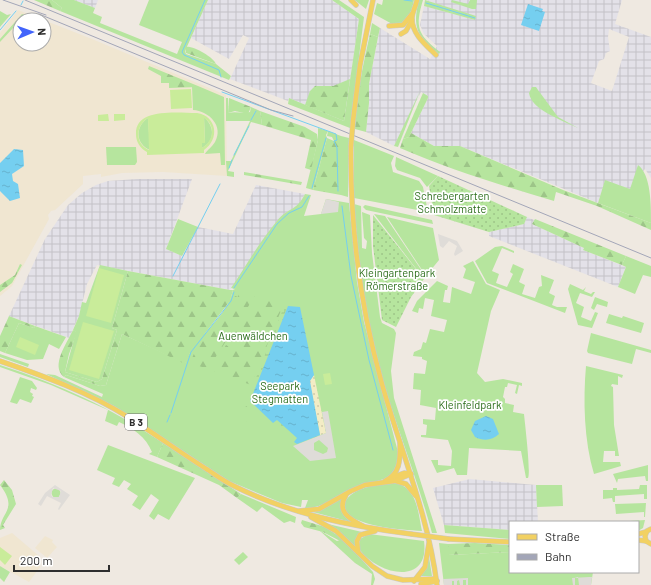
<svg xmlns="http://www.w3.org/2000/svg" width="651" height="585" viewBox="0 0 651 585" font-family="Barlow,sans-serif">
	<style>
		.industrial { fill: url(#industrial-grid); fill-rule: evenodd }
		.education { fill: #f0e6d1; fill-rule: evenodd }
		.grass { fill: #b6e59e }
		.forest { fill: url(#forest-firs) }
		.wetland { fill: url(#wetland-marsh) }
		.sand { fill: url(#sand-dots) }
		.garden { fill: url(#garden-dots) }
		.pitch { fill: #c9ec9a; fill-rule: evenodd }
		.plaza { fill: #dfdcd8; fill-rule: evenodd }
		.water { fill: url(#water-ripples) }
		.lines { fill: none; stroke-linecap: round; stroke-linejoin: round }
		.stream { stroke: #75cff0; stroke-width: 1 }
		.primary-casing { stroke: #c9c9c9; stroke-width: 5.5 }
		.primary { stroke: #f2d163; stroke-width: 4.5 }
		.rail { stroke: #a3a6b8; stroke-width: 1 }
		.primary-bridge-casing { stroke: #c9c9c9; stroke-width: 5.5; stroke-linecap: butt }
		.primary-bridge { stroke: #f2d163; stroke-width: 4.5 }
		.labels { text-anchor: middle; stroke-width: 3.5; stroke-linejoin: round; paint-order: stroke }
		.shield { fill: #fff; stroke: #6d6d6d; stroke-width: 1 }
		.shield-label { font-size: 10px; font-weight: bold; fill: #2e2e2e }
		.park-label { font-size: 11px; fill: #2c6e1b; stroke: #fff }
	</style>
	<defs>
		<pattern id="industrial-grid" width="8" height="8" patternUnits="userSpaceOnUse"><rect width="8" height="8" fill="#e3e1e8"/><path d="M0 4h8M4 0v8" fill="none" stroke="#c3c1c7"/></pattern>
		<pattern id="forest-firs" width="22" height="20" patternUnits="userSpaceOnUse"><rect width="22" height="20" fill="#b6e59e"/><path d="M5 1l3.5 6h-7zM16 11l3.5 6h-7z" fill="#9dc588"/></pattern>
		<pattern id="wetland-marsh" width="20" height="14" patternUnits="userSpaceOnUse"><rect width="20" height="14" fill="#b6e59e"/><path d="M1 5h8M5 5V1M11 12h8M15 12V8" fill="none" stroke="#9dc588"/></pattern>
		<pattern id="sand-dots" width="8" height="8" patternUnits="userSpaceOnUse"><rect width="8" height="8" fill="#f3ecc5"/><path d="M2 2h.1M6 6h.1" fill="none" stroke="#d1cbaa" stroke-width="1.8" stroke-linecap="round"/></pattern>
		<pattern id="garden-dots" width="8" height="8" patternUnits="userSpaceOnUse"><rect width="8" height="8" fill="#b6e59e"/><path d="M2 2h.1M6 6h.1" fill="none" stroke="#9dc588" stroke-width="1.8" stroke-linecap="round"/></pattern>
		<pattern id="water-ripples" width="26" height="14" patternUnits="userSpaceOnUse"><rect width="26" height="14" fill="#75cff0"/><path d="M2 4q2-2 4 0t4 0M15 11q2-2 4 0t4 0" fill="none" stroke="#66b2ce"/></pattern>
	</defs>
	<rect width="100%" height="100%" fill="#efe9e1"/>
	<g class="industrial">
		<path d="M 74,0 L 98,0 L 95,8 Z"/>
		<path d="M 208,0 L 332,0 L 359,19 L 344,121 L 289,98 L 288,101 L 230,79 L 249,38 L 243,35 L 229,59 L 191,38 Z"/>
		<path d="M 427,0 L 622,0 L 615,24 L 651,37 L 651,178 L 645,169 L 630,189 L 605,181 L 598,203 L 460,146 L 434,146 L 411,133 L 428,98 L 428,96 L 421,92 L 394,146 L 366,132 L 369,103 L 369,84 L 380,28 L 430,59 L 437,46 L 424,34 L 420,25 L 424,6 L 475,20 ZM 609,29 L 629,37 L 612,91 L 591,83 L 599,61 L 604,59 L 606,53 L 610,51 L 608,37 Z"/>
		<path d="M 137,179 L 192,179 L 166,249 L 182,256 L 198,227 L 233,234 L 256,185 L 305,194 L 298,206 L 287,212 L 230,290 L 97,265 L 87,284 L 79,316 L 69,338 L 9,316 L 45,239 L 68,205 L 82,193 L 96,185 L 108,181 Z"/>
		<path d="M 527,217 L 534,220 L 532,224 L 584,248 L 583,250 L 626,267 L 618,287 L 489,236 L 489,232 L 524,224 Z"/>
		<path d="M 470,479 L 536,485 L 538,522 L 510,522 L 510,530 L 444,525 L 433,488 Z"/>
	</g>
	<g class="education">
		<path d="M 18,10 L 92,39 L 226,95 L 227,176 L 163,172 L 122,173 L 101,177 L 101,174 L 83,176 L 83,184 L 55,210 L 51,211 L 48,215 L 49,219 L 12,286 L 0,296 L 0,33 ZM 20,20 L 44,20 L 44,44 L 20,44 Z"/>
		<path d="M 12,533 L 39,556 L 40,567 L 29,582 L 0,566 L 0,538 Z"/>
		<path d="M 45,536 L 53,540 L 52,542 L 57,547 L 47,558 L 35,548 Z"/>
	</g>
	<g class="grass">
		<path d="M 52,0 L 74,0 L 95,8 L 93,13 L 102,17 L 100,23 L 177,54 L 182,42 L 139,25 L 149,0 L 208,0 L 185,51 L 186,54 L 216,64 L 231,76 L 229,80 L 60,11 L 62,8 Z"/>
		<path d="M 332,0 L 339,0 L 364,17 L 350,128 L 288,104 L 289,98 L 344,121 L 359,19 Z"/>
		<path d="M 354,0 L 369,0 L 366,9 L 356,1 Z"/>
		<path d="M 383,0 L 414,0 C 412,11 407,25 394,25 L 374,14 L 377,3 L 382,5 Z"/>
		<path d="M 419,0 L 423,0 C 415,27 417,34 440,52 L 439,54 C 417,38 412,26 419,0 Z"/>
		<path d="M 425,0 L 476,16 L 475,20 L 424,6 Z"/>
		<path d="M 452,0 L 468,4 L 470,0 L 477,0 L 476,9 L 472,9 L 451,2 Z"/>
		<path d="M 0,11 L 7,15 L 11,14 L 0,27 Z"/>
		<path d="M 372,23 L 380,28 L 378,37 L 370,34 Z"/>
		<path d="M 198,86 L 224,97 L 225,165 L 221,165 L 220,153 L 205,154 C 207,150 212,147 215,142 C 224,126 209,111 193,110 L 192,87 L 198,87 Z"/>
		<path d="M 532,87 L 536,87 L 538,90 L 558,117 L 578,128 C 564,121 531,110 529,93 Z"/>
		<path d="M 420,91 L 398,147 L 394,146 Z"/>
		<path d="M 423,93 L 428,96 L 428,98 L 409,137 L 403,139 Z"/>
		<path d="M 226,98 L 228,98 L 228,113 C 236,111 243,114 250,112 L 251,107 L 260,111 L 262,125 L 251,122 L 228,171 L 234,172 L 234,177 L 227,176 L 226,161 L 231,161 L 250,121 L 226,121 Z"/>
		<path d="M 204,117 C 215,127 215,141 202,148 L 202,143 L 205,143 Z"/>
		<path d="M 148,118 L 150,150 C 135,144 135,126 148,118 Z"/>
		<path d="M 318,128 L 328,131 L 326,135 L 327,138 L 313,190 L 306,188 L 318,140 Z"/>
		<path d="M 341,136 L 349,138 L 348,197 L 341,195 Z"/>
		<path d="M 354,140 L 394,156 L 391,163 L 393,172 L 419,181 L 423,187 L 428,212 L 354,198 Z"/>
		<path d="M 106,147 L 136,147 L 137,162 L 135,165 L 107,165 Z"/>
		<path d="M 396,157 L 438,176 L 427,187 L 420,178 L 397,170 L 395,166 Z"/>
		<path d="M 638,165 C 651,175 651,204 651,223 L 598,203 L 605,180 L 630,189 Z"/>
		<path d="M 305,194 L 311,195 L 304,216 L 321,214 L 326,199 L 349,203 L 357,282 L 364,322 L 398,452 C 398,461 396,472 388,477 C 379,482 366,483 356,487 C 338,493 325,509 305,508 L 308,500 L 302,500 L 301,507 L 282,503 L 229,481 L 114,406 L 46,374 L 55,375 L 102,397 L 103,394 L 64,377 L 66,375 L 100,386 L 106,385 L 122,334 L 185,363 C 195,336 227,319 233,290 L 235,289 L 231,288 C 246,266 260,241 277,221 C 288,207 296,212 305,194 Z"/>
		<path d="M 354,204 L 361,206 L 362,248 L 366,249 L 367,241 L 364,238 L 362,212 L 370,215 L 372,253 L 380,317 L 382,323 L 394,329 L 396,333 L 391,371 L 394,398 L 437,533 L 432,533 C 415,470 389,409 373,345 C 362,299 358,251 354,204 Z"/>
		<path d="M 365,205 L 432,220 L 433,224 L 366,210 L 363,207 Z"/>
		<path d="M 374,214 L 385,216 L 426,277 L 424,279 Z"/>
		<path d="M 387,217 L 433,228 L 439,260 L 426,276 Z"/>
		<path d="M 178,219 L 198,227 L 182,256 L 166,249 Z"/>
		<path d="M 502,246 L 514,251 L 514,253 L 502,248 L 492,271 L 499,274 L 496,283 L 507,287 L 513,274 L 510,272 L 513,264 L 524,269 L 519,282 L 525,285 L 522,294 L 535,298 L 539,287 L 542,286 L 541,275 L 554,280 L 549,293 L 555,296 L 552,305 L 557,307 L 567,307 L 565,313 L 487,283 L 475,261 L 495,247 Z"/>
		<path d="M 626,256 L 651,266 L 651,277 L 643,275 L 635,294 L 618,287 L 626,267 L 622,265 Z"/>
		<path d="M 473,261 L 486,284 L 500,290 L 491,311 L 477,373 L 485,382 L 503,379 L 522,383 L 522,386 L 519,385 L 517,394 L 515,393 L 517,385 L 508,383 L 507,387 L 505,387 L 503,397 L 505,399 L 505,403 L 514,405 L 513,412 L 524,414 C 525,424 531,473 528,478 L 526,478 L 521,451 L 469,448 L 467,475 L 457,475 L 454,468 L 437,473 L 431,460 L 438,460 L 438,465 L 451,466 L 452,451 L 448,440 L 421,437 L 421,435 L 426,435 L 427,425 L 423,424 L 423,419 L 435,420 L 436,408 L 420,405 L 421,390 L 413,389 L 414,373 L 425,374 L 427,361 L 422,359 L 422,357 L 413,356 L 414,352 L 421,349 L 423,342 L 426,343 L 430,329 L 444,332 L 447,320 L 431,316 L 434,300 L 425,298 L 423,309 L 419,308 L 418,313 L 412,311 L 417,301 L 437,281 L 448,286 L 447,290 L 445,290 L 443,302 L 450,303 L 452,287 L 471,294 L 475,282 L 463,278 L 466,269 L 463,266 Z"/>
		<path d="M 100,265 L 128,271 L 112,328 L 117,330 L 102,379 L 97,382 L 65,372 L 76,332 L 73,330 L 79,316 L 82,302 L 86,303 Z"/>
		<path d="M 570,284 L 583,290 L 586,287 L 584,291 L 591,294 L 593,292 L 595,292 L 592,297 L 580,293 L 576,303 L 584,307 L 581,317 L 591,321 L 595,312 L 598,313 L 592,328 L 578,325 L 568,289 Z"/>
		<path d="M 595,297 L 608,302 L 607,307 L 597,304 L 594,310 L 591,308 Z"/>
		<path d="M 609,314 L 622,318 L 623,316 L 644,323 L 641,333 L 606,323 Z"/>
		<path d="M 19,323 L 34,328 L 35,326 L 66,337 L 59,349 L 49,344 L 43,359 L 27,360 L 5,353 Z"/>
		<path d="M 591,333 L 651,350 L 651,353 L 636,349 L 632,364 L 588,353 L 587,351 Z"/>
		<path d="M 0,354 L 29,364 L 28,367 L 0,357 Z"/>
		<path d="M 0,365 C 61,385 110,407 163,443 L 157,457 L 149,454 L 152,452 C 146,437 133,428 119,422 L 117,426 L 105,421 L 108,410 L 51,385 L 0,367 Z"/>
		<path d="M 586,366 L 623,375 L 622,378 L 618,376 L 618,385 L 612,384 L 611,386 L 613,387 L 614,425 L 619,456 L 615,456 L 615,451 L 604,451 L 603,462 L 620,462 L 621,466 L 594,474 C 584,441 583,400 586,366 Z"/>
		<path d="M 20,377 L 32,381 L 37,388 L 36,390 L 31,388 L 30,392 L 33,394 L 32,396 L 34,397 L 31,403 L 20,399 L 17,404 L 10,402 Z"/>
		<path d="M 108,445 L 195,478 L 169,520 L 158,514 L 154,520 L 149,516 L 159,500 L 151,494 L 140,510 L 132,505 L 138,496 L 127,489 L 131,484 L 124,480 L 119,487 L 112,484 L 115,478 L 97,470 Z"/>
		<path d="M 648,465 L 648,481 L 646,481 L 645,476 L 618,479 L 617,483 L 613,474 Z"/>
		<path d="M 394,483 C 417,486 418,512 422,531 C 397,529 368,528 346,514 L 344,504 C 352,486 378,485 394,483 Z"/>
		<path d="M 536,485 L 562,485 L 563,506 L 537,507 Z"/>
		<path d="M 640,485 L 647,485 L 647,499 L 644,499 L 644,494 L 615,496 L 615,502 L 613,502 L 612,498 L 603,499 L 603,490 L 613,490 L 613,488 L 617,488 L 617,490 L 639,489 Z"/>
		<circle cx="56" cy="493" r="4.5"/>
		<path d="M 241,494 L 296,517 L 295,523 L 290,521 L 284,523 L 262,507 L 257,512 L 237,498 Z"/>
		<path d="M 342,498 C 339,509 342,515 351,522 L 313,512 Z"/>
		<path d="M 646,503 L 645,517 L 644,517 L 644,512 L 616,514 L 615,504 Z"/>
		<path d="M 645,520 L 643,528 L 638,531 L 638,522 L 614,522 Z"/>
		<path d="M 328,524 L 362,532 L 360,534 L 355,547 Z"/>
		<path d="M 444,525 L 510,530 L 510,539 L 445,533 Z"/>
		<path d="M 319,530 L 337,541 L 343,539 L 373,572 L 375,579 L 373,585 L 371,585 L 372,574 L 355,563 Z"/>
		<path d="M 369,534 L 424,541 C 430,585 380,577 359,549 L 360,539 Z"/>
		<path d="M 439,543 L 448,544 L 449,555 L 510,552 L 510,572 L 593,572 L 591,585 L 444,585 Z"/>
		<path d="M 243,552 L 248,557 L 239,565 L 234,560 Z"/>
		<path d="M 429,557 L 432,576 L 420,576 L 427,567 Z"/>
	</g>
	<g class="forest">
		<path d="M 34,0 L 52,0 L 62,8 L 60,11 Z"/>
		<path d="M 22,14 L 40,20 L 20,20 L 20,25 L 13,28 L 0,42 L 0,39 Z"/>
		<path d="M 370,34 L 378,37 L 369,84 L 369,103 L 366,132 L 355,129 C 356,97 363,65 370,34 Z"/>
		<path d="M 185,47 C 193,45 213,57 216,64 L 186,53 Z"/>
		<path d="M 149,66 L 198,86 L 198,87 L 169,88 L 169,83 L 161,83 L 161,76 L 148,69 Z"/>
		<path d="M 350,79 L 344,121 L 305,105 L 310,91 L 315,86 L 333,86 Z"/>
		<path d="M 229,98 L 251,107 L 248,114 L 235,111 L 228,113 Z"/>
		<path d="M 260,111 L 305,127 L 317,134 L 318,140 L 311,170 L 305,168 L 311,140 L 262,125 Z"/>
		<path d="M 328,131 L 341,136 L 341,195 L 313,190 L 327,138 L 334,141 L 332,137 L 327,136 Z"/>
		<path d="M 411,133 L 434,146 L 460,146 L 563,190 L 651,223 L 651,230 L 597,206 L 556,192 L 554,201 C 500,185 451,170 400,148 L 403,139 L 409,137 Z"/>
		<path d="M 244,172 L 302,182 L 301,185 L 244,175 Z"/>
		<path d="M 535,219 L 626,256 L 622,265 L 583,250 L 584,248 L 532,224 Z"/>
		<path d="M 20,264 L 22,265 L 12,283 L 0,292 L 0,285 L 15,275 Z"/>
		<path d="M 128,271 L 230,290 L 233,290 L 230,301 L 190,353 L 185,364 L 122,334 L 106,385 L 100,386 L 66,375 L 64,377 C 50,366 67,343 73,330 L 77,332 L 69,354 L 65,372 L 97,382 L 102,379 L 117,330 L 112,328 Z"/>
		<path d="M 239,293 L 255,296 L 208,369 L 190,363 L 196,349 L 232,304 L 235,296 L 238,297 Z"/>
		<path d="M 257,298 L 284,303 L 251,385 L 211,370 L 226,345 L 235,350 L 235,344 L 229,341 Z"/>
		<path d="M 9,316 L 35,326 L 34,328 L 19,323 L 5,353 L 0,351 L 0,336 Z"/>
		<path d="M 246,406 L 254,412 L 244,424 L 240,421 Z"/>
		<path d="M 163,443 L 241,494 L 237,498 L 219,485 L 157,457 Z"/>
		<path d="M 4,480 L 12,490 L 16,504 L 3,525 L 5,528 L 0,530 C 0,512 19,510 0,485 Z"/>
		<path d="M 302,520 L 325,527 L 343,539 L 340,541 L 323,532 L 304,527 L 301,523 Z"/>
		<path d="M 475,543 L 510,545 L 510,552 L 448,555 L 448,544 Z"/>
		<path d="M 0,566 L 10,572 L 4,582 L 0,578 Z"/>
	</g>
	<g class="wetland">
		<path d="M 285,304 L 288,305 L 257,384 L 254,383 Z"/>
		<path d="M 278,420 L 298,438 L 294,442 L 274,424 Z"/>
	</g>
	<path class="sand" d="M 314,375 L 326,433 L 320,435 L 309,381 Z"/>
	<g class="garden">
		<path d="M 438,176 L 527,217 L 524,224 L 489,232 L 434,215 L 429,186 Z"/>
		<path d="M 373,215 L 424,279 L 411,297 L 396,327 L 382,320 L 373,246 Z"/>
	</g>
	<g class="pitch">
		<path d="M 191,89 L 192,108 L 171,109 L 170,90 Z"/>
		<path d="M 197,113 C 217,116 220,139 204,150 L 204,153 L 147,155 L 147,152 C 140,148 136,142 136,134 C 135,107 179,113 197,113 ZM 148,118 L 149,150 C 135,144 135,126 148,118 ZM 204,118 C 216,125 214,141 202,148 L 202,143 L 205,143 Z"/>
		<path d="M 108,114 L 109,121 L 98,121 L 98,115 Z"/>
		<path d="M 114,114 L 125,114 L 125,120 L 114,121 Z"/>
		<path d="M 99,268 L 124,275 L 111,323 L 86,316 Z"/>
		<path d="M 83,322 L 114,331 L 99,379 L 69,370 Z"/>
		<path d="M 20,337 L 39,345 L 35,355 L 16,347 Z"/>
		<path d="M 330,373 L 332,384 L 325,385 L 323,374 Z"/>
		<path d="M 0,547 L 12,556 L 5,565 L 0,560 Z"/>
	</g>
	<g class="plaza">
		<path d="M 326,199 L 339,202 L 338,212 L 321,214 Z"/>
		<path d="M 438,234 L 457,241 L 463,251 L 455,256 L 454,254 L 457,246 L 449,241 L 443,248 L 440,246 Z"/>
		<path d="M 328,411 L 336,458 L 310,461 L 293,446 L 326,433 L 322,412 ZM 319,440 L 328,448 L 327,452 L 323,454 L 314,450 L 314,443 Z"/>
		<path d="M 55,485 L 70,495 L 59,510 L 58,509 L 61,503 L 47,496 L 41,506 L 38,504 L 45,493 ZM 53,488 L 61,491 L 59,497 L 53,497 L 51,495 Z"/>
		<path d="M 578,577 L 575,578 L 575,585 L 573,585 L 572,578 L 589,577 L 592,577 L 591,585 L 579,585 Z"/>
		<path d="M 468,578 L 468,585 L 466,585 L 466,580 L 463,580 L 463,585 L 460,585 L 459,580 L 457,581 L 457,585 L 454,585 L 454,581 L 452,581 L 452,585 L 444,585 L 443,579 Z"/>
	</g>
	<g class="water">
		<path d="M 528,4 L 543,9 L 542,11 L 545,12 L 539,31 L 521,25 Z"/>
		<path d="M 14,149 L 23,150 L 24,166 L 12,174 L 13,181 L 18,184 L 20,198 L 10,201 L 0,191 L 0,163 Z"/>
		<path d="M 288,306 L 300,307 L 314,375 L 310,381 L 320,435 L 297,444 L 294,442 L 297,438 L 277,420 L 273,423 L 250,401 Z"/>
		<path d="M 486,416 L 493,419 L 499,434 C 492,441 483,441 475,437 L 471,430 L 475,421 Z"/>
	</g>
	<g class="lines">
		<g class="stream">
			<path d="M 205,0 L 182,52 L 184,55 L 219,70 L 221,77"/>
			<path d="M 404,0 L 412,1"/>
			<path d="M 426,3 L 475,18"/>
			<path d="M 21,5 L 23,1"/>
			<path d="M 0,30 L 16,11"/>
			<path d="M 222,92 L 336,134 L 337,140 L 334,141 L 337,148 L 338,191"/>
			<path d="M 251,120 L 256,111"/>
			<path d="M 234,155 L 249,126"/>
			<path d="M 229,168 L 232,160"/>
			<path d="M 312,188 L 326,138"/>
			<path d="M 342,206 L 351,276 L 369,360 L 393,450"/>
			<path d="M 173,276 L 220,184"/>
			<path d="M 234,288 L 277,224 L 289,213 L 302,207 L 309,196"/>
			<path d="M 171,413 L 191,352 L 231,301 L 234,292"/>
			<path d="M 167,422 L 170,415"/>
		</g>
		<defs>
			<g id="primary">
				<path d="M 351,0 L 356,5"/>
				<path d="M 417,0 C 416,6 412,12 412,19 C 412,34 426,45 436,55"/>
				<path d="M 389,26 L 403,25 L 412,14"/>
				<path d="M 401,34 L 406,31 L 412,20"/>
				<path d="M 353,121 L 360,65 L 373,0"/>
				<path d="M 351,146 C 350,227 360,306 382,384 C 401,452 428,514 437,585"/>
				<path d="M 0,361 C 44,376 88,392 128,417 C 155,434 181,453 208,470 C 217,476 225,482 234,486 C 290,514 350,526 411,534"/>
				<path d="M 393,477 L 404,473 L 411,474"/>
				<path d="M 385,481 C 401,473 400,459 400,443"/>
				<path d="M 396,481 L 406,484 L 416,496"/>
				<path d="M 346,495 C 336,511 349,519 363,526"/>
				<path d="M 299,511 L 319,509 L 351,491 L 365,485 L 394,481 L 411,474"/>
				<path d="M 311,517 L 336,531 L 372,566 L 387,576 L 403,580 L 433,579 L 437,581"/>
				<path d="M 651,529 L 647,531 L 645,536 L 646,541 L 651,544"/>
				<path d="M 638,534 L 646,532"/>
				<path d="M 449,539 L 510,542"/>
				<path d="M 638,540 L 646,541"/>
				<path d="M 358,552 L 357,541 L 360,535 L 375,531"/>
				<path d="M 414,581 L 425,567 L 429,543"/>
				<path d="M 421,584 L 437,581"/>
			</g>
		</defs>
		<use href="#primary" class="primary-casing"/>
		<use href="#primary" class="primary"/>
		<g class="rail">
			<path d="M 3,0 L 46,15"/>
			<path d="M 25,0 L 651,258"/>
			<path d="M 39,14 L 271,110 L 293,116"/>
		</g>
		<defs>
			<g id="primary-bridge">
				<path d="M 351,146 L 353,121"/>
				<path d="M 411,534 L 449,539"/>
			</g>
		</defs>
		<use href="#primary-bridge" class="primary-bridge-casing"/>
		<use href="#primary-bridge" class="primary-bridge"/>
	</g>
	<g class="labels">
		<rect class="shield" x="125" y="414" width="22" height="16" rx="3"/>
		<g class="shield-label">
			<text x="136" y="426">B 3</text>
		</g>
		<g class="park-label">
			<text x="452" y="200">Schrebergarten<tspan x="452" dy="13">Schmolzmatte</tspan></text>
			<text x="397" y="277">Kleingartenpark<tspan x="397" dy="13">Römerstraße</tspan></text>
			<text x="253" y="340">Auenwäldchen</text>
			<text x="280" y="390">Seepark<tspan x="280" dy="13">Stegmatten</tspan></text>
			<text x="470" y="409">Kleinfeldpark</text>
		</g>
	</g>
	<rect x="509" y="521" width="130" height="52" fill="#ffffff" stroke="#ababab"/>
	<rect x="517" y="534" width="20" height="6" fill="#f2d163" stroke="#ababab"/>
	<text x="545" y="541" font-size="12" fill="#2e2e2e">Straße</text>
	<rect x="517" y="554" width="20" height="6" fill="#a3a6b8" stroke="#ababab"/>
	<text x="545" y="561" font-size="12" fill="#2e2e2e">Bahn</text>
	<g transform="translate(32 32) rotate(88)"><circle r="19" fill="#ffffff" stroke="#ababab"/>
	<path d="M0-3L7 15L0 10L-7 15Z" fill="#4264fb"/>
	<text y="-6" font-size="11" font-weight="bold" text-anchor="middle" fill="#2e2e2e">N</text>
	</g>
	<path d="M14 565v6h95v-6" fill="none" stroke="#2e2e2e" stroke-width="2"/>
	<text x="20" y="565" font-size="12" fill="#2e2e2e" stroke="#ffffff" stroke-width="3" paint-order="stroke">200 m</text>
</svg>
